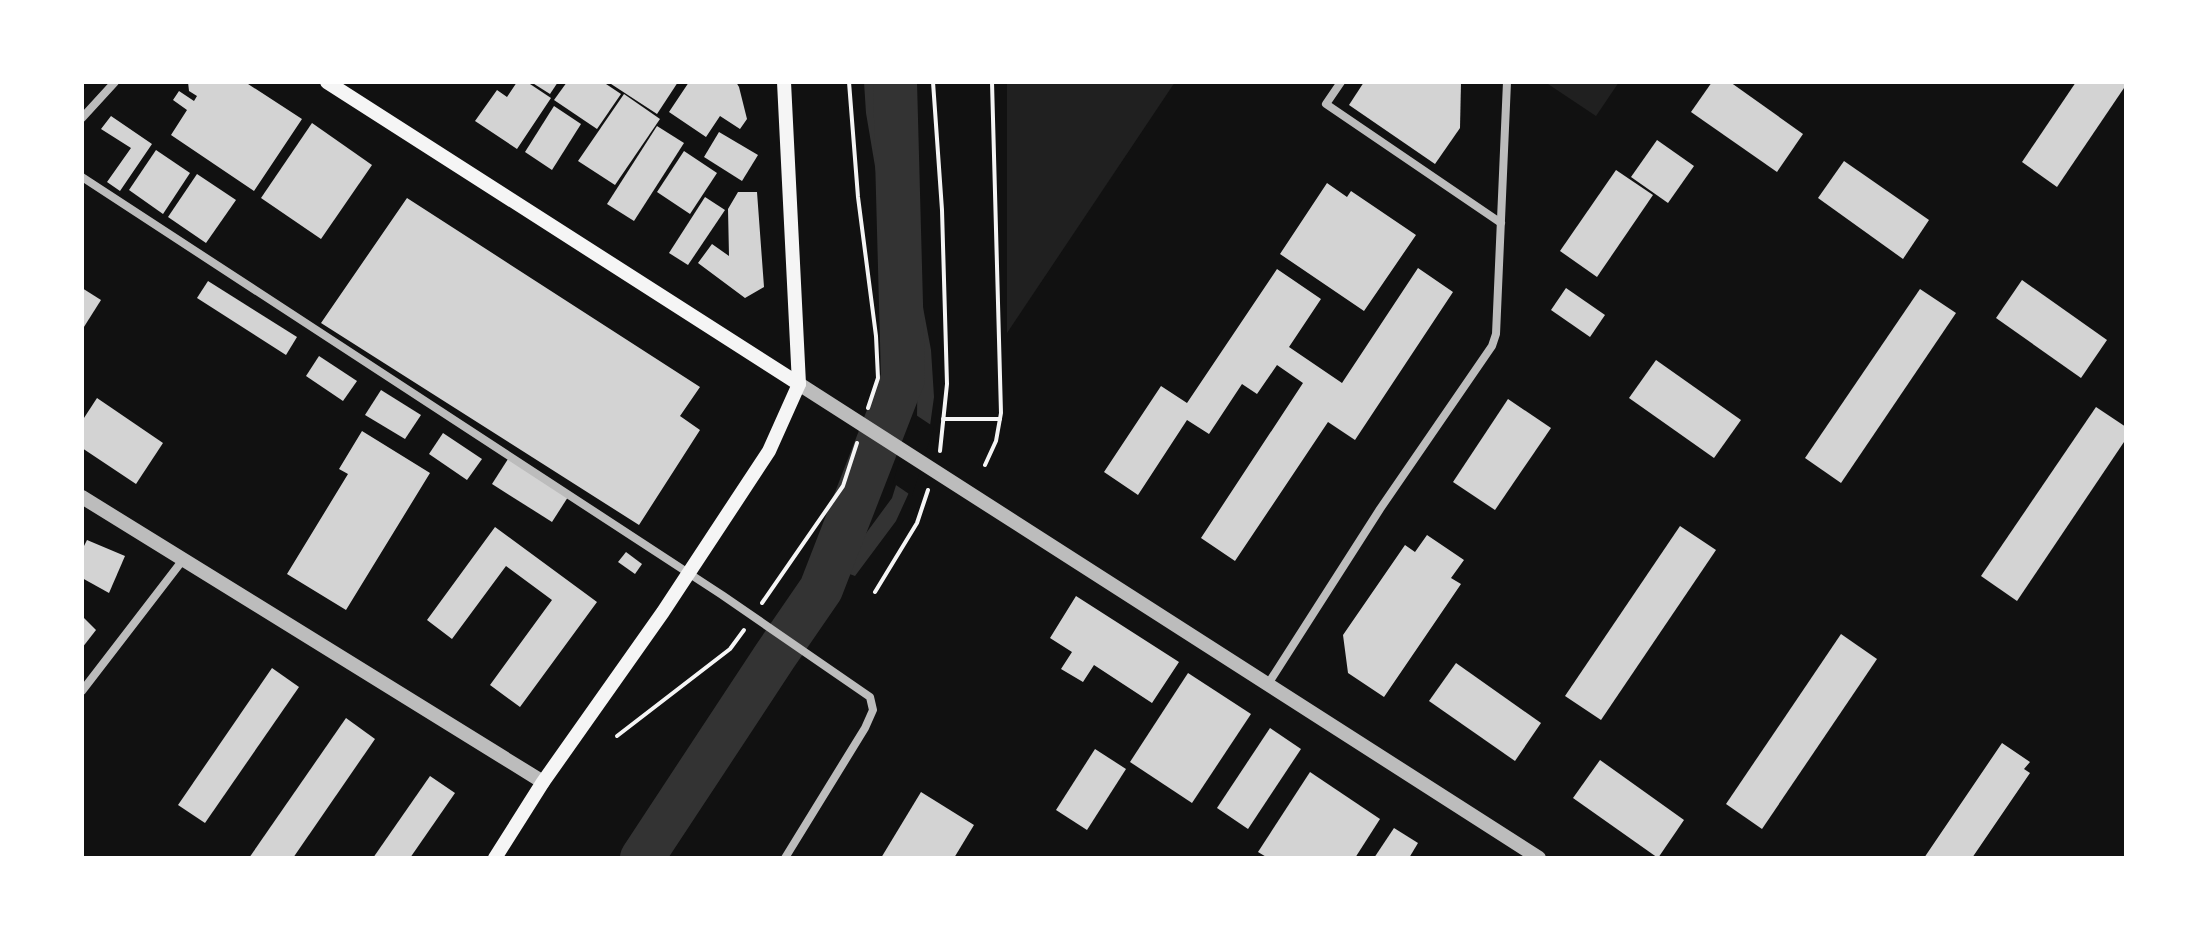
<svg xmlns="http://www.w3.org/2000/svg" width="2208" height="940" viewBox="0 0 2208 940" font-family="Literata,serif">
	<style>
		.green { fill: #202020 }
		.water { fill: #333 }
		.pier { fill: #111 }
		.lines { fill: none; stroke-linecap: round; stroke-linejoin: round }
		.river { stroke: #333; stroke-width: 44 }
		.building { fill: #d3d3d3 }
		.path { stroke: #f5f5f5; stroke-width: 4 }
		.minor { stroke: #bcbcbc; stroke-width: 8 }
		.tertiary { stroke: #bcbcbc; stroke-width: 14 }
		.secondary { stroke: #f5f5f5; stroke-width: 14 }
	</style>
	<rect width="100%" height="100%" fill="#111"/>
	<g class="green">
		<path d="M 1007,82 L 1175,82 L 1007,333 Z"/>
		<path d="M 1545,82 L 1619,82 L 1596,116 Z"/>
	</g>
	<path class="water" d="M 864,82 L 885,82 L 888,146 L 896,207 L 922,302 L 931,350 L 934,397 L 929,433 L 912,486 L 896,521 L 855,576 L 839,570 L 892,498 L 917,418 L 918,329 L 906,291 L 892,267 L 866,113 Z"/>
	<path class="pier" d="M 913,413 L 934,427 L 912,496 L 893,483 Z"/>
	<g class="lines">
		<path class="river" d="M 642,858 L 775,656 L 821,589 L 903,378 L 895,82"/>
	</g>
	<g class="building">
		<path d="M 188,82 L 245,82 L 302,119 L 254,191 L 171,135 L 187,110 L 173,100 L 179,91 L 194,101 L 197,96 L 189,91 Z"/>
		<path d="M 517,82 L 527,82 L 551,98 L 517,149 L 475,121 L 497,90 L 507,97 Z"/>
		<path d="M 531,82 L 558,82 L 550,94 Z"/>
		<path d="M 567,82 L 603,82 L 621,94 L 597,129 L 554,100 Z"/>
		<path d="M 608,82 L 678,82 L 657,114 Z"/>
		<path d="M 689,82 L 736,82 L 739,87 L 747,119 L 740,129 L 720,116 L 706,137 L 669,112 Z"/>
		<path d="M 1364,82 L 1461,82 L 1460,128 L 1435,164 L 1349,105 Z"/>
		<path d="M 1712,82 L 1730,82 L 1803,134 L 1777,172 L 1691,112 Z"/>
		<path d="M 2076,82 L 2126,82 L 2126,85 L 2057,187 L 2022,162 Z"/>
		<path d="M 624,94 L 660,119 L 615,185 L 578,161 Z"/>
		<path d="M 554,106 L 581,124 L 552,170 L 525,152 Z"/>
		<path d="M 111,116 L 152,144 L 120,191 L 107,182 L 131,148 L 101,129 Z"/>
		<path d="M 312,123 L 372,165 L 321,239 L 261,198 Z"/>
		<path d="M 657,126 L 684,143 L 634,221 L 607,204 Z"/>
		<path d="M 719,132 L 758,155 L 742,181 L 704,157 Z"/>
		<path d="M 1657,140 L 1694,166 L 1668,203 L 1631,177 Z"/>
		<path d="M 156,150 L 190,173 L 163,214 L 129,190 Z"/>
		<path d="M 684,151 L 717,173 L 690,214 L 657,192 Z"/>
		<path d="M 1844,161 L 1929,220 L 1903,259 L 1818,198 Z"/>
		<path d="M 1616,170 L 1653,195 L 1597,277 L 1560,251 Z"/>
		<path d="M 197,174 L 236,200 L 206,243 L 168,217 Z"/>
		<path d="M 1327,183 L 1347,197 L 1351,191 L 1416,235 L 1364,311 L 1280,254 Z"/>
		<path d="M 738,192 L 757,192 L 764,287 L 745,298 L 698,263 L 712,244 L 729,256 L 728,209 Z"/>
		<path d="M 705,197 L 725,210 L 688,265 L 669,253 Z"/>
		<path d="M 407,198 L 700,387 L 680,416 L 700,430 L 639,525 L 321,323 Z"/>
		<path d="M 1418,268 L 1453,292 L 1355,440 L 1328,422 L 1235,561 L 1201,538 L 1303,383 L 1277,365 L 1257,394 L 1242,384 L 1209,434 L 1187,420 L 1138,495 L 1104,472 L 1161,386 L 1187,403 L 1277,269 L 1321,299 L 1289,347 L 1342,383 Z"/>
		<path d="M 2022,280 L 2107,340 L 2081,378 L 1996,318 Z"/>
		<path d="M 208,281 L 297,337 L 286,355 L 197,298 Z"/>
		<path d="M 82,288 L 101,300 L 82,330 Z"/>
		<path d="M 1566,288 L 1605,315 L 1590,337 L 1551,310 Z"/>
		<path d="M 1920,289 L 1956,313 L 1841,483 L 1805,458 Z"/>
		<path d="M 319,356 L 357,381 L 343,401 L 306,376 Z"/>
		<path d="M 1656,360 L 1741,420 L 1714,458 L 1629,398 Z"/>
		<path d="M 381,390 L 421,415 L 405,439 L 365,415 Z"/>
		<path d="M 97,398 L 163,443 L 136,484 L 82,448 L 82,421 Z"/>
		<path d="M 1508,399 L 1551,428 L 1495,510 L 1453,482 Z"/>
		<path d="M 2096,407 L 2126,427 L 2126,439 L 2017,601 L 1981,576 Z"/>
		<path d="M 362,431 L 430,473 L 346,610 L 287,574 L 348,474 L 339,469 Z"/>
		<path d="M 443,433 L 482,459 L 467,480 L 429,454 Z"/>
		<path d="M 508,459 L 568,497 L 552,522 L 492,484 Z"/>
		<path d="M 1680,526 L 1716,550 L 1601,720 L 1565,696 Z"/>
		<path d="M 495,527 L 597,602 L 520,707 L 490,685 L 552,600 L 506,566 L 452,639 L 427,620 Z"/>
		<path d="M 1427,535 L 1464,560 L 1451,578 L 1461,584 L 1384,697 L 1348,673 L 1343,635 L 1405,545 L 1415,552 Z"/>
		<path d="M 87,540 L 125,556 L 109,593 L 82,578 L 82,550 Z"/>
		<path d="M 626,552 L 642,564 L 635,574 L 618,562 Z"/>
		<path d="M 1076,596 L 1179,662 L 1152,703 L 1094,665 L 1083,682 L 1061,669 L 1072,652 L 1050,638 Z"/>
		<path d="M 82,616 L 96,630 L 82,648 Z"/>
		<path d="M 1841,634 L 1877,659 L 1762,829 L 1726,804 Z"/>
		<path d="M 1456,663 L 1541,723 L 1515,761 L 1429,701 Z"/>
		<path d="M 272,668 L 299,687 L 205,823 L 178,805 Z"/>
		<path d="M 1188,673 L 1251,714 L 1192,803 L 1130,762 Z"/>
		<path d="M 346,718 L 375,739 L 293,858 L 249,858 Z"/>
		<path d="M 1270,728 L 1301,749 L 1248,829 L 1217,808 Z"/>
		<path d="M 2002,743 L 2030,762 L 2024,769 L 2030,773 L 1972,858 L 1924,858 Z"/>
		<path d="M 1095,749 L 1126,769 L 1087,830 L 1056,810 Z"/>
		<path d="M 1600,760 L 1684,820 L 1658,858 L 1573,798 Z"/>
		<path d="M 1310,772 L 1380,819 L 1355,858 L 1268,858 L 1258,852 Z"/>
		<path d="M 430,776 L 455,793 L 410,858 L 373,858 Z"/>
		<path d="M 921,792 L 974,825 L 954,858 L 881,858 Z"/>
		<path d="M 1394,828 L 1418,843 L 1409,858 L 1374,858 Z"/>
	</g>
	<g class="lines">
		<g class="path">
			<path d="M 849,82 L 858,197 L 876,336 L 878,378 L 868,408"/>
			<path d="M 933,82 L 942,210 L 947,384 L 940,451"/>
			<path d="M 943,419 L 1000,419"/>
			<path d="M 985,465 L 996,441 L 1001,413 L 992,82"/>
			<path d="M 875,592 L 917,523 L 928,490"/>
			<path d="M 762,603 L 843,486 L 857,443"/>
			<path d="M 617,736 L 730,649 L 744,630"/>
		</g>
		<g class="minor">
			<path d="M 1341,82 L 1326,104 L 1501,223"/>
			<path d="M 82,118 L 115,82"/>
			<path d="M 82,177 L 722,595 L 870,697 L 873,710 L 865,728 L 785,858"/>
			<path d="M 1268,684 L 1380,509 L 1492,346 L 1496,334 L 1507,82"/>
			<path d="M 82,691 L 182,561"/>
		</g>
		<g class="tertiary">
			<path d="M 799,384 L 1539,858"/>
			<path d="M 82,497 L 543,782"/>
		</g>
		<g class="secondary">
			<path d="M 327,82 L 799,384"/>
			<path d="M 495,858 L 543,782 L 663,612 L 769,451 L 799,384 L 784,82"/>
		</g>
	</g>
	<rect width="2208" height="940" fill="none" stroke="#ffffff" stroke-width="168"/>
</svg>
